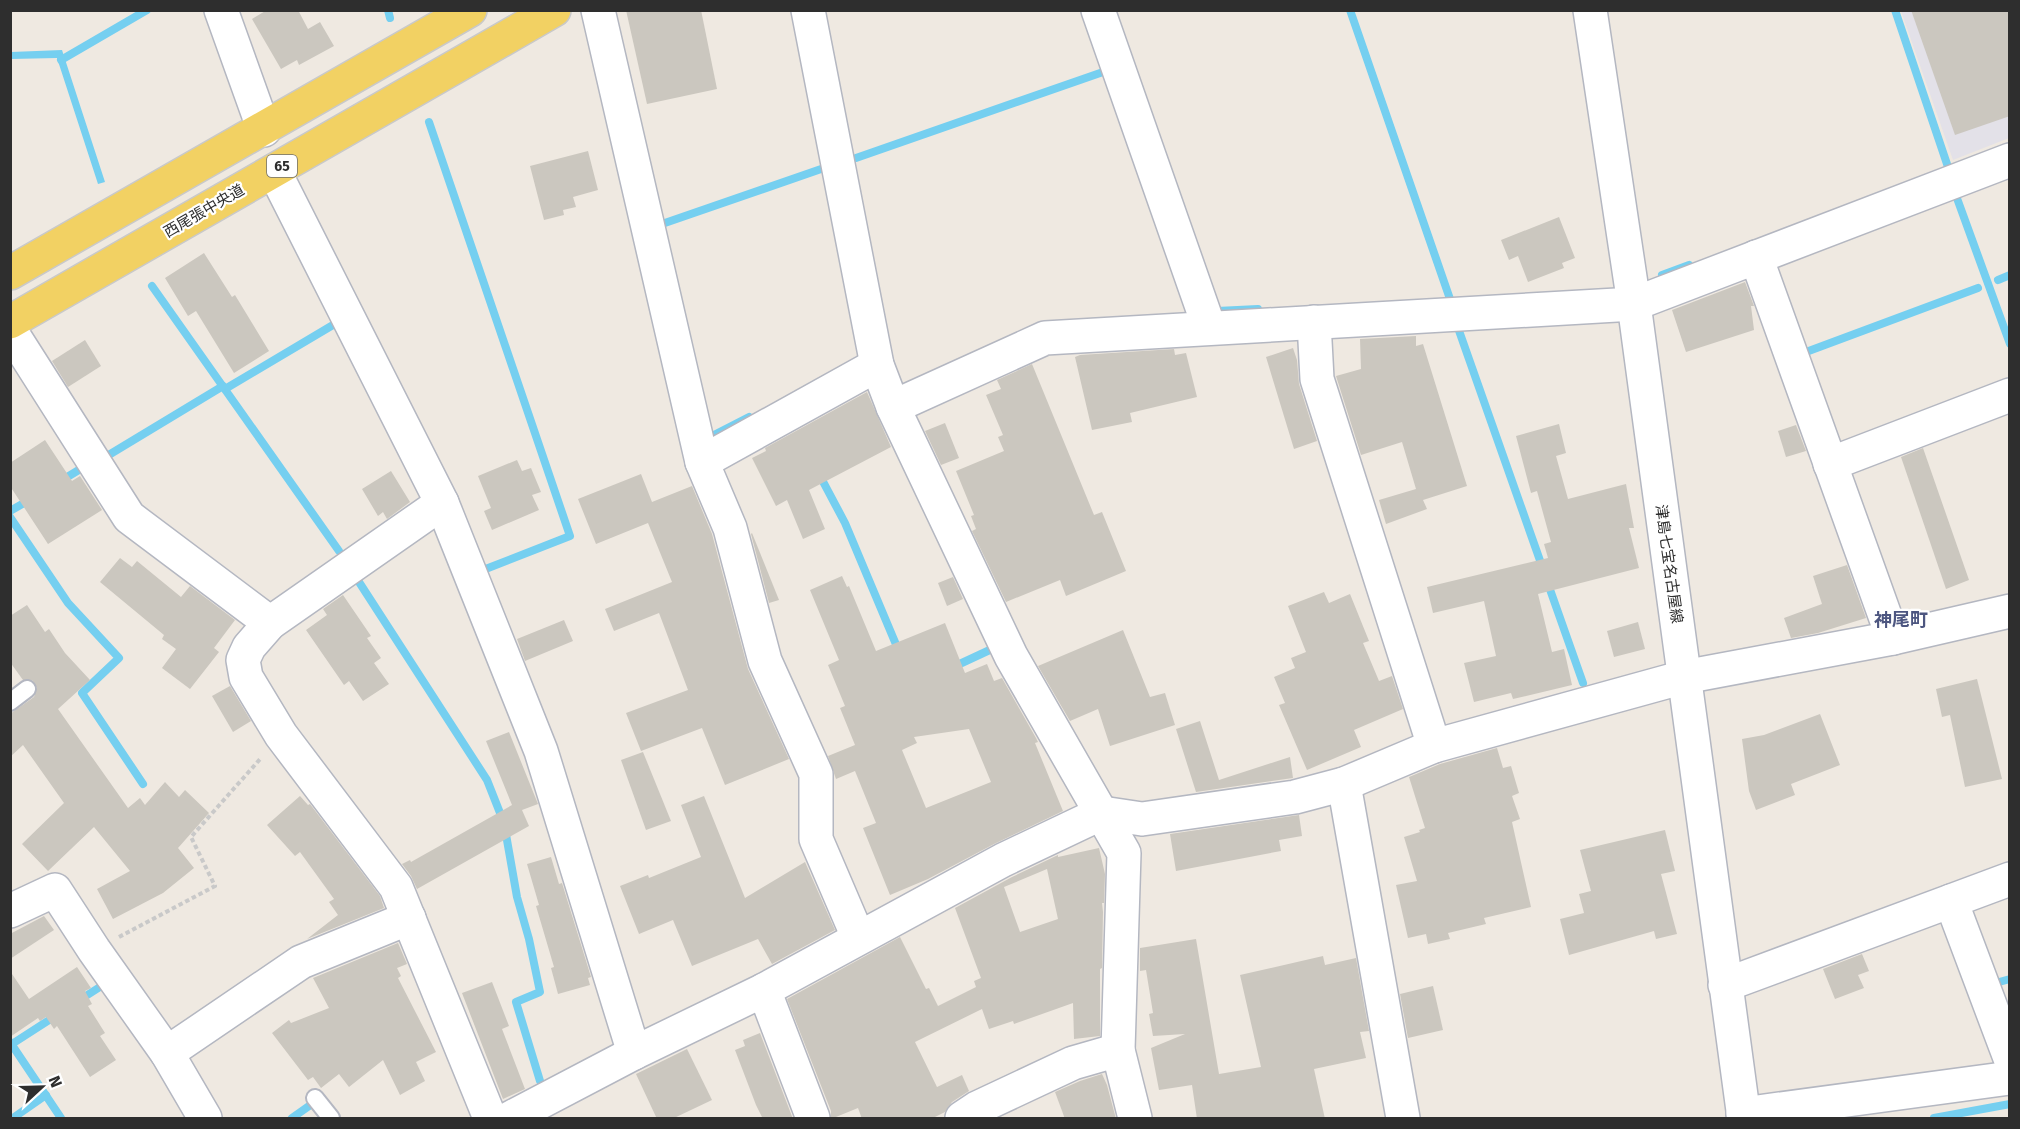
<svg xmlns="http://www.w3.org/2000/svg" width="2020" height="1129" viewBox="0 0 2020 1129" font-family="'Fira Sans','Noto Sans JP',sans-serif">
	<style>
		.industrial { fill: #e3e1e8 }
		.water { fill: #75cff0 }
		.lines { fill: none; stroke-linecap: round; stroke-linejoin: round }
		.stream { stroke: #75cff0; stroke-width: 8 }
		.building { fill: #cbc7bf; fill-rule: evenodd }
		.lane-casing { stroke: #b4b7c1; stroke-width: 20 }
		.street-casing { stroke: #b4b7c1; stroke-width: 36 }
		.secondary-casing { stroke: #b4b7c1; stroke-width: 36 }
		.primary-casing { stroke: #c9c9c9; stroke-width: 36 }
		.path { stroke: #c9c9c9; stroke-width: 4; stroke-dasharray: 4.5 3; stroke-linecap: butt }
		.lane { stroke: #fff; stroke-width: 16 }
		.street { stroke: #fff; stroke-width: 33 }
		.secondary { stroke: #fff; stroke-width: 33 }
		.primary { stroke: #f2d163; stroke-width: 33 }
		.labels { text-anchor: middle; stroke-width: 4.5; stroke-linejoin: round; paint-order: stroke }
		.shield { fill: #fff; stroke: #6d6d6d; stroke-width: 1.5 }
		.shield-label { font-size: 14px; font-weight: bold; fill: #2e2e2e }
		.street-label { font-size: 15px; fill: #2e2e2e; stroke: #fff }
		.quarter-label { font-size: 18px; font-weight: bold; fill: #4d5680; stroke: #fff }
	</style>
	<rect width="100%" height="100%" fill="#efe9e1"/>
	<path class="industrial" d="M 1901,11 L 2009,11 L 2009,138 L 1953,160 Z"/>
	<path class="water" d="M 62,50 L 105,182 L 98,184 L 57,58 L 11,59 L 11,52 Z"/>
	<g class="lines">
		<g class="stream">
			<path d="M 388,10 L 390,18"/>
			<path d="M 1350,10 L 1450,299"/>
			<path d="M 1895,10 L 1948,167"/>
			<path d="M 61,60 L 147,10"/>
			<path d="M 429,122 L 570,536 L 483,570"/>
			<path d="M 856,158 L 1103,72"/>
			<path d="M 1954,190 L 2010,344"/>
			<path d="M 659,225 L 824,168"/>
			<path d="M 1662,275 L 1689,265"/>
			<path d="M 1998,280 L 2010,275"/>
			<path d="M 152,286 L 339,551"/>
			<path d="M 1217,311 L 1258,309"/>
			<path d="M 1457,325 L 1543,569"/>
			<path d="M 1806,352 L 1978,288"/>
			<path d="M 225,389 L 338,322"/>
			<path d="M 705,432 L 712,436 L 749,417"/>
			<path d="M 107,456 L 223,386"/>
			<path d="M 819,474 L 845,523 L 900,654"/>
			<path d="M 59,482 L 82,468"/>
			<path d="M 10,511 L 31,499"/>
			<path d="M 10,517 L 68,603 L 119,658 L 82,693 L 143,784"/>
			<path d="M 1547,581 L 1583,683"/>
			<path d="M 359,582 L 487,780 L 504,823 L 517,897 L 529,939 L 540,992 L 516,1002 L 540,1081"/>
			<path d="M 951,668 L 994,648"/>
			<path d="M 1992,984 L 2010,979"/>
			<path d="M 78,1001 L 103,985"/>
			<path d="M 10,1042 L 61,1118"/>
			<path d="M 12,1044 L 57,1015"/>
			<path d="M 13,1118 L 46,1095"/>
			<path d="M 292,1118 L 309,1106"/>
			<path d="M 1934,1118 L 2010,1104"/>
		</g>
	</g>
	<g class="building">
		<path d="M 267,10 L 298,10 L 308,29 L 320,22 L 334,46 L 299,65 L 297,60 L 281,69 L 252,19 Z"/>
		<path d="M 626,10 L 701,10 L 717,89 L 647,104 Z"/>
		<path d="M 1911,10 L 2010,10 L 2010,116 L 1955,135 Z"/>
		<path d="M 588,151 L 598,190 L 573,197 L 576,207 L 563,210 L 564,215 L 544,220 L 530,166 Z"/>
		<path d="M 1559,217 L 1575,258 L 1562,263 L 1564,268 L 1528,282 L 1518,256 L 1509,260 L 1501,240 Z"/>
		<path d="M 204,253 L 232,297 L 235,295 L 269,351 L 234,373 L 196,311 L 188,316 L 165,278 Z"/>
		<path d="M 1745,282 L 1754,306 L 1751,306 L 1754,330 L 1686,352 L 1672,310 Z"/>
		<path d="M 1416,336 L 1416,346 L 1423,344 L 1467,486 L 1423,500 L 1427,509 L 1386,524 L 1379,500 L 1416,489 L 1402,442 L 1361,455 L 1336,376 L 1361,369 L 1360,339 Z"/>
		<path d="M 85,340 L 101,366 L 68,387 L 52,361 Z"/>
		<path d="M 1293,348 L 1297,360 L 1299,384 L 1317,441 L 1294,449 L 1266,357 Z"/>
		<path d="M 1174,349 L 1175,355 L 1186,353 L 1197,397 L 1130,413 L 1132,422 L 1092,430 L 1075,357 L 1080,355 Z"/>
		<path d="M 1032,364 L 1094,515 L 1102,512 L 1126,571 L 1066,596 L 1060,580 L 1006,602 L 972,531 L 976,529 L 971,516 L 974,515 L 956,471 L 1004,451 L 998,437 L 1003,435 L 986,395 L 1001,389 L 997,380 Z"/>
		<path d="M 867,392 L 891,447 L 809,490 L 825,529 L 803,539 L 787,500 L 776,506 L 752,458 L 766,451 L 765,448 Z"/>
		<path d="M 945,423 L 959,458 L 941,465 L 925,431 Z"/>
		<path d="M 1559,424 L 1566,453 L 1556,456 L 1568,499 L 1626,484 L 1634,528 L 1629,528 L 1639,568 L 1538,594 L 1552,652 L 1564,649 L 1572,685 L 1513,699 L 1511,693 L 1474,702 L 1464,663 L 1496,656 L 1484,601 L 1433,613 L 1427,587 L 1548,558 L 1544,544 L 1551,542 L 1537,491 L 1531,493 L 1516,436 Z"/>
		<path d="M 1796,425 L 1806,451 L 1786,457 L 1778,431 Z"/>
		<path d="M 45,440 L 72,481 L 80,476 L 102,510 L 48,544 L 10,486 L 10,463 Z"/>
		<path d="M 1923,448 L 1969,580 L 1946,589 L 1901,457 Z"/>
		<path d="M 517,460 L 522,471 L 531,468 L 541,492 L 532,495 L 539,510 L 492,530 L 484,511 L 491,508 L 478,476 Z"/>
		<path d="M 391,471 L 410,502 L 387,519 L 383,512 L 378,516 L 362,489 Z"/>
		<path d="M 641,474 L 652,502 L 692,486 L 712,534 L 748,669 L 789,759 L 725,785 L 702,728 L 641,751 L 626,713 L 688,690 L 659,613 L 614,631 L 605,609 L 672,582 L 648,523 L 596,544 L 578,499 Z"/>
		<path d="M 752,533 L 779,600 L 769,603 L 751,534 Z"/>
		<path d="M 120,558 L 132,567 L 137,561 L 181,597 L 190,586 L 235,620 L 214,648 L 219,652 L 190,689 L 162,668 L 176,649 L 162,639 L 164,635 L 100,582 Z"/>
		<path d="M 1847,565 L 1866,618 L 1818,633 L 1791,638 L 1784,618 L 1822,604 L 1813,576 Z"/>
		<path d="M 842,576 L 847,587 L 849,586 L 876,651 L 945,623 L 965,673 L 987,664 L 994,681 L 1002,678 L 1036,738 L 1038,742 L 1035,743 L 1063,811 L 994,844 L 928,879 L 890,895 L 863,828 L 876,823 L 855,771 L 836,779 L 828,756 L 855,745 L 840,708 L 845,706 L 828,665 L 839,660 L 810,590 ZM 969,729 L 991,782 L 926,808 L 902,750 L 917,743 L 914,737 Z"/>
		<path d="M 953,577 L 963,599 L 947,606 L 938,583 Z"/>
		<path d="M 1324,592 L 1329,603 L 1350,594 L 1369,641 L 1363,643 L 1379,681 L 1392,676 L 1403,709 L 1354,730 L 1361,747 L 1307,770 L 1279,705 L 1285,703 L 1274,677 L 1295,668 L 1291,658 L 1306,652 L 1288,606 Z"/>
		<path d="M 343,595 L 371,636 L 367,638 L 381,658 L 374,663 L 389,684 L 363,701 L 349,681 L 344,685 L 306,630 L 327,615 L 323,609 Z"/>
		<path d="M 27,605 L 45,632 L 49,629 L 65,653 L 90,680 L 58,709 L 128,808 L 140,798 L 145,805 L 165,782 L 179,797 L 185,790 L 209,813 L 178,848 L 194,868 L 163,893 L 113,919 L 97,889 L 130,871 L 94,827 L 48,871 L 22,844 L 64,803 L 23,745 L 10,757 L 10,714 L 34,697 L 37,688 L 32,680 L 23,680 L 10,662 L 10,616 Z"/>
		<path d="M 564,620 L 573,641 L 525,661 L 517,639 Z"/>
		<path d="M 1638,622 L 1645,649 L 1614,657 L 1607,631 Z"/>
		<path d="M 1123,630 L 1150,697 L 1165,693 L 1175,725 L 1110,746 L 1098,709 L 1070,721 L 1038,666 Z"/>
		<path d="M 1977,679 L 2002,779 L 1965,787 L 1950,715 L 1942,717 L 1936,689 Z"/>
		<path d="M 230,686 L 251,721 L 233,732 L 212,696 Z"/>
		<path d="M 1820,714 L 1840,765 L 1791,784 L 1795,795 L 1756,810 L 1749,791 L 1742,739 L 1764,735 Z"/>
		<path d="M 1200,721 L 1219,780 L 1290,757 L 1293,778 L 1196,792 L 1176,729 Z"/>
		<path d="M 509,732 L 538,804 L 522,810 L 529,826 L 417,889 L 411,876 L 402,864 L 410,860 L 411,862 L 512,805 L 486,741 Z"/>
		<path d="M 1497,748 L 1503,768 L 1511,766 L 1519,793 L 1512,796 L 1520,819 L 1512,822 L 1531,907 L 1484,918 L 1486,924 L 1448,933 L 1450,939 L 1428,944 L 1426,934 L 1408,938 L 1396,885 L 1417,881 L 1404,837 L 1420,832 L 1419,830 L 1425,828 L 1409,777 L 1440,764 Z"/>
		<path d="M 643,752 L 671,821 L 646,830 L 621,760 Z"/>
		<path d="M 300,796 L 308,805 L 310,804 L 380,896 L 384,908 L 307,939 L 338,915 L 329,902 L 334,899 L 300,852 L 295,856 L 267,825 Z"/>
		<path d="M 704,796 L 745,898 L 805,862 L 835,930 L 772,964 L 758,939 L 692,966 L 673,920 L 639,934 L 620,886 L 648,875 L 649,878 L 701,857 L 681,805 Z"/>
		<path d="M 1299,815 L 1302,836 L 1279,840 L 1281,851 L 1176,871 L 1170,834 Z"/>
		<path d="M 1665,830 L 1675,871 L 1661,874 L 1677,934 L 1656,939 L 1654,931 L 1569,955 L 1560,919 L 1584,913 L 1579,894 L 1591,891 L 1580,850 Z"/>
		<path d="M 1099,848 L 1105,874 L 1104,903 L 1102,903 L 1103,912 L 1102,968 L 1100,969 L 1100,1036 L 1074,1039 L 1073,1003 L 1014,1024 L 1013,1021 L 989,1029 L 982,1009 L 915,1042 L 937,1087 L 962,1075 L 969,1091 L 952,1102 L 945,1112 L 931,1119 L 862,1119 L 858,1108 L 831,1119 L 831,1111 L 787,999 L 900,937 L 926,989 L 929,988 L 938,1006 L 976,987 L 974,981 L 981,978 L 955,908 L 1012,877 L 1058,855 L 1058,857 ZM 1047,869 L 1058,919 L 1020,932 L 1004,887 Z"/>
		<path d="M 551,857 L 559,884 L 562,883 L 591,977 L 588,978 L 590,985 L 558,994 L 551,968 L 554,967 L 536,906 L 539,905 L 527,864 Z"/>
		<path d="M 44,916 L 54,930 L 10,959 L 10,934 Z"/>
		<path d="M 1196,939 L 1219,1074 L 1261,1067 L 1240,975 L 1323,956 L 1325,965 L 1356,958 L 1369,1031 L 1360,1032 L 1366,1058 L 1314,1069 L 1325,1119 L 1197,1119 L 1192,1085 L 1159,1090 L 1151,1048 L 1185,1034 L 1153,1036 L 1149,1014 L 1153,1013 L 1146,970 L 1140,971 L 1140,948 Z"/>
		<path d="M 398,943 L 407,964 L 397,968 L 401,976 L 398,978 L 436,1052 L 416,1062 L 425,1081 L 400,1095 L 383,1060 L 349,1087 L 339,1074 L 321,1088 L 313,1077 L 308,1080 L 272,1033 L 289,1020 L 291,1023 L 329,1008 L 313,978 Z"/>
		<path d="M 1862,954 L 1869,971 L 1858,975 L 1864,988 L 1835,999 L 1823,969 Z"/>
		<path d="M 77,967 L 91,988 L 85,991 L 92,1004 L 88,1006 L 105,1033 L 100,1036 L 116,1060 L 90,1077 L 57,1026 L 54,1029 L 46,1017 L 40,1021 L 38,1018 L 10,1037 L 10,971 L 29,999 Z"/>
		<path d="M 492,982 L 509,1026 L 502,1029 L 525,1089 L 503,1099 L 462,993 Z"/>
		<path d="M 1433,986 L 1443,1030 L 1408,1038 L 1400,994 Z"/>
		<path d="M 760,1033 L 793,1119 L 763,1119 L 756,1105 L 735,1050 L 745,1046 L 743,1040 Z"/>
		<path d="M 687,1049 L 712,1100 L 672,1119 L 657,1119 L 636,1074 Z"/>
		<path d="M 1102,1074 L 1107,1085 L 1116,1119 L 1065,1119 L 1055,1092 L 1080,1081 Z"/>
	</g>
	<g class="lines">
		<defs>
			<g id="lane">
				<path d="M 10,702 L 27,689"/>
				<path d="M 315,1098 L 331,1118"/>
			</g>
			<g id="street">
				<path d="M 221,10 L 264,130"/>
				<path d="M 598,10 L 702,462 L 730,528 L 765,661 L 816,774 L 816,839 L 858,937"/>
				<path d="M 808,10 L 877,365 L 893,407 L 1011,656 L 1124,853 L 1118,1050 L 1135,1118"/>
				<path d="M 1098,10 L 1209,327"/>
				<path d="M 274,171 L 442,503 L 541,751 L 634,1053"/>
				<path d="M 1756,257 L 1893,638"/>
				<path d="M 1314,322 L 1317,379 L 1434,746"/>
				<path d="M 10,330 L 129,517 L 270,623"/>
				<path d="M 893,407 L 1045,338 L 1634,304 L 2010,160"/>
				<path d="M 702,462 L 877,365"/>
				<path d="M 1830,464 L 2010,395"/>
				<path d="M 442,503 L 270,623 L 249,647 L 243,660 L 246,677 L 281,735 L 396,887 L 490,1118"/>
				<path d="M 1344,784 L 1403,1118"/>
				<path d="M 1951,901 L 2010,1058"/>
				<path d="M 10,911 L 55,890 L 94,950 L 167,1053 L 205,1118"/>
				<path d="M 1725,985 L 2010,879"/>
				<path d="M 764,990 L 813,1118"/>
				<path d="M 167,1053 L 301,962 L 409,918"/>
				<path d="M 1743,1114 L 2010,1078"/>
				<path d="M 510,1118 L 634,1053 L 764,990 L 1003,860 L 1102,813 L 1142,819 L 1295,797 L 1344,784 L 1434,746 L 1684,677 L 1893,638 L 2010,611"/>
				<path d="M 962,1118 L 977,1108 L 1073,1063 L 1118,1050"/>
			</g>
			<path id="secondary" d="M 1590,10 L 1634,304 L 1744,1118"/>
			<g id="primary">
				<path d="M 10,273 L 470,10"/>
				<path d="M 10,322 L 554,10"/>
			</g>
		</defs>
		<use href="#lane" class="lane-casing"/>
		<use href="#street" class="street-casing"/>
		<use href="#secondary" class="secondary-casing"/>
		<use href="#primary" class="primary-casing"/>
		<path class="path" d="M 119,937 L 215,886 L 191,837 L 261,758"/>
		<use href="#lane" class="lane"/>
		<use href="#street" class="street"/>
		<use href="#secondary" class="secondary"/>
		<use href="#primary" class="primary"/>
	</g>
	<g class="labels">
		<rect class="shield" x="267" y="155" width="30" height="22" rx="4.5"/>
		<g class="shield-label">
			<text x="282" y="171">65</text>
		</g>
		<g class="street-label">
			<text transform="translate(204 211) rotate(-30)" y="5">西尾張中央道</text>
			<text transform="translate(1669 564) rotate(82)" y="5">津島七宝名古屋線</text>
		</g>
		<g class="quarter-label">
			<text x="1901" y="626">神尾町</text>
		</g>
	</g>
	<rect width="2020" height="1129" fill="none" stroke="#2e2e2e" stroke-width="24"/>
	<g transform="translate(42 1087) rotate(68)" stroke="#ffffff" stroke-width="4.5" paint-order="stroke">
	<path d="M0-4.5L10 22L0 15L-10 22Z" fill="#2e2e2e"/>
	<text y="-9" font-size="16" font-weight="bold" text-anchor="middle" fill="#2e2e2e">N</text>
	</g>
</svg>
